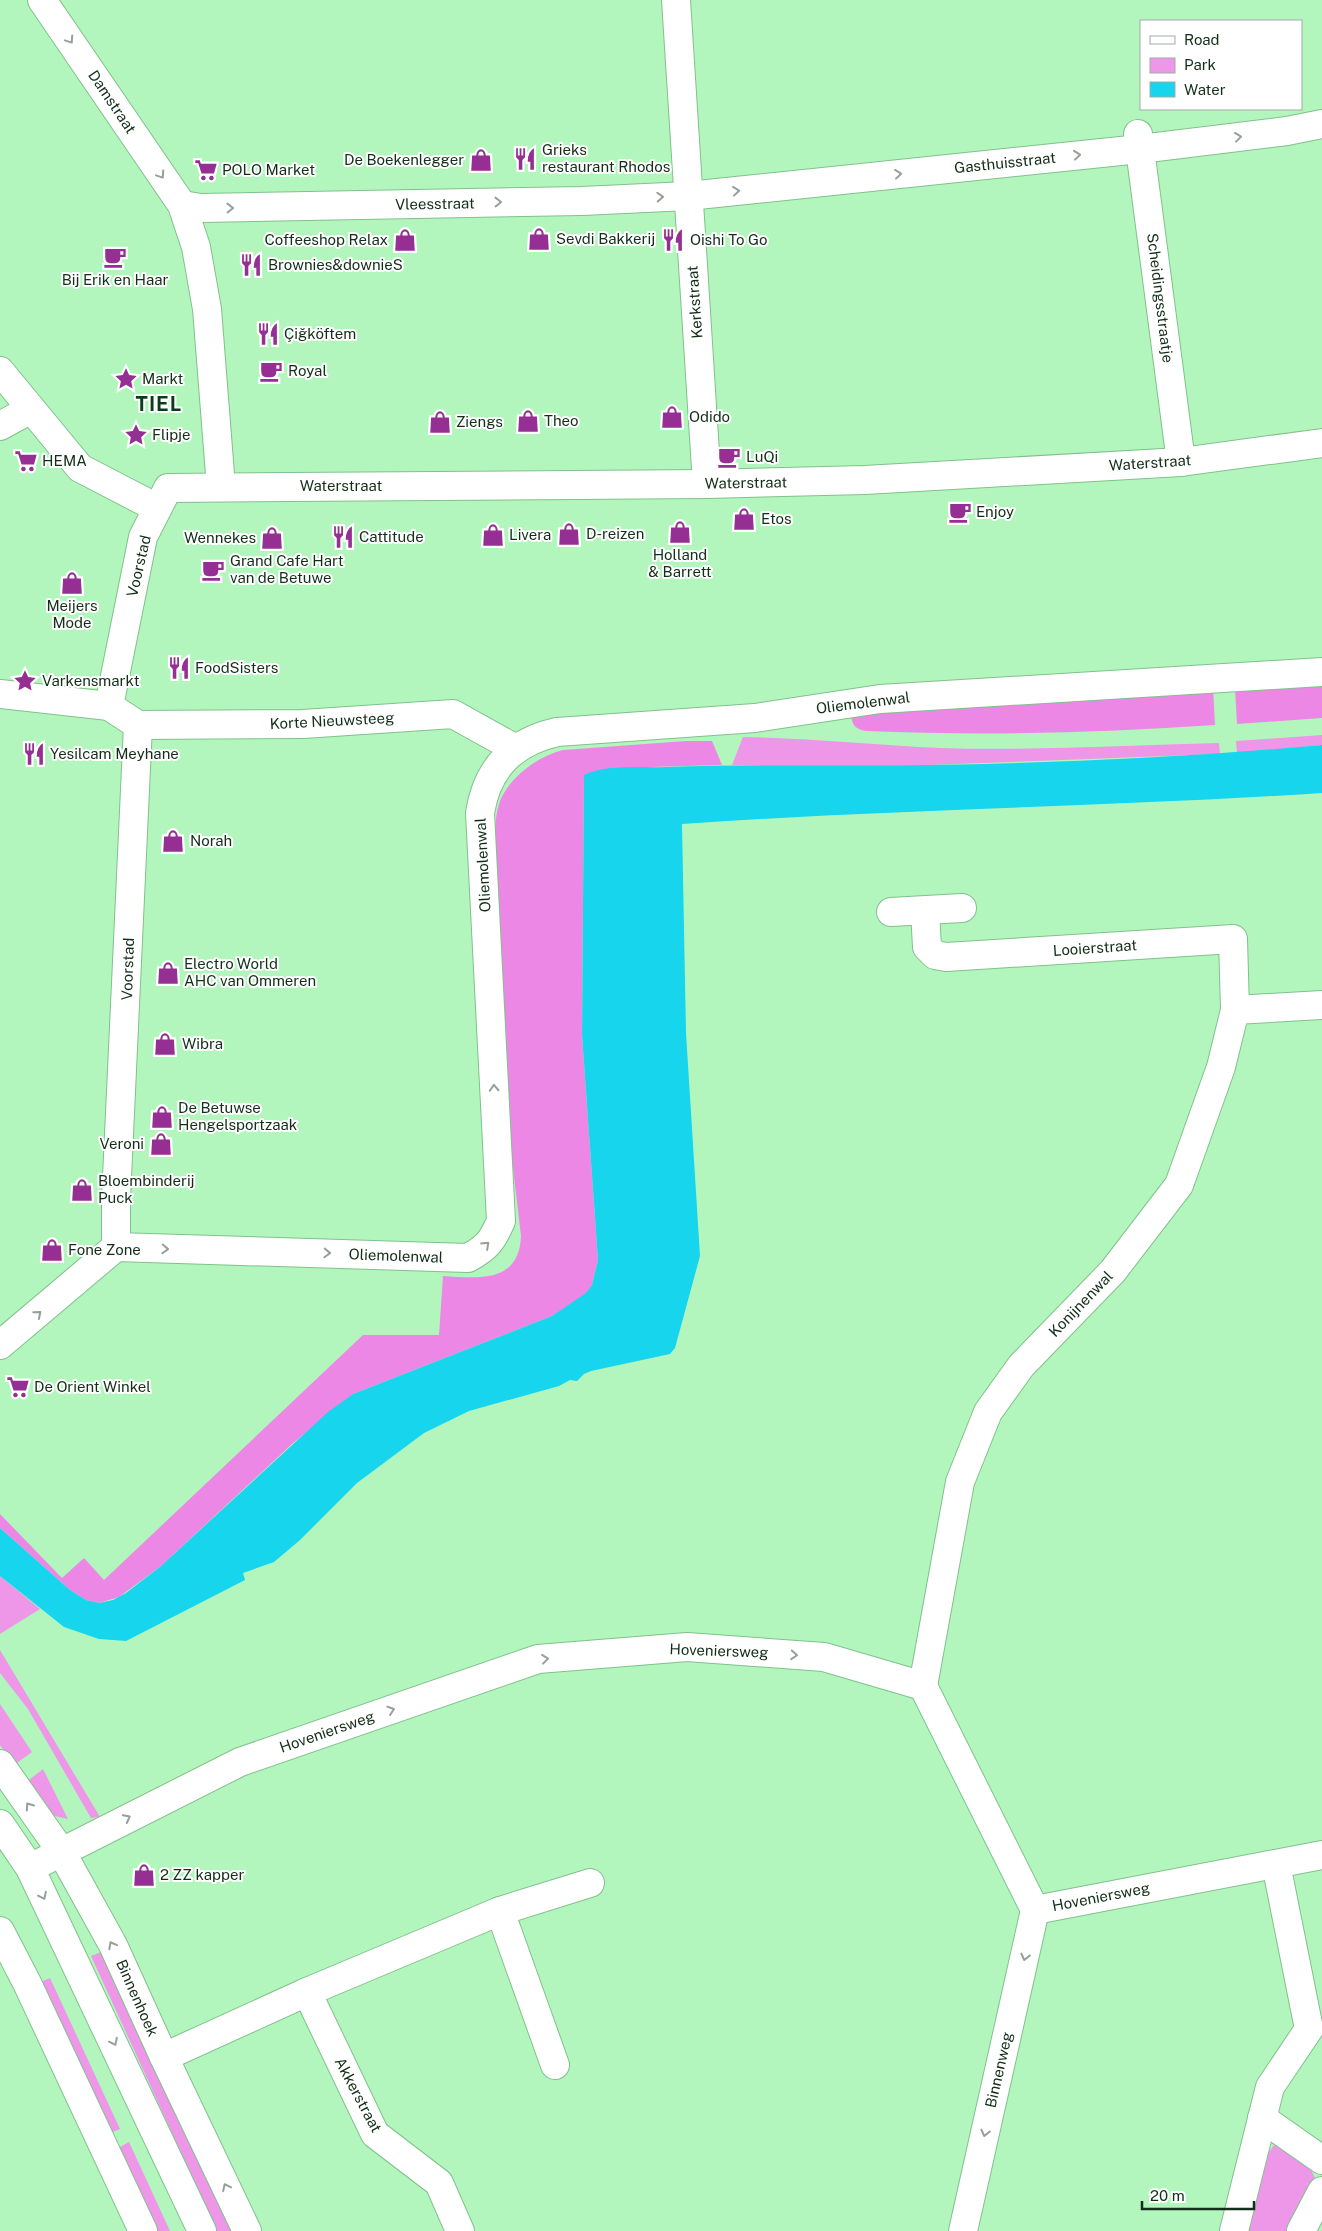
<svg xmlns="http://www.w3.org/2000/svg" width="1322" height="2231" viewBox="0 0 1322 2231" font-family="'Public Sans',sans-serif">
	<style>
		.green { fill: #ee96e8 }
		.forest { fill: #ed87e6 }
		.water { fill: #16d5ed }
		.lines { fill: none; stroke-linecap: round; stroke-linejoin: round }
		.street-casing { stroke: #80c18c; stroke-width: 30 }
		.secondary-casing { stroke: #80c18c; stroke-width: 30 }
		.street { stroke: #fff; stroke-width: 28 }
		.secondary { stroke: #fff; stroke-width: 28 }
		.oneway { stroke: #95a198 }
		.labels { text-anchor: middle; stroke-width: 4; stroke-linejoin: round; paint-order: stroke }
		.street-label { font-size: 15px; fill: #132e19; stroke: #fff }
		.poi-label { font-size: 15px; fill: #132e19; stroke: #fff; text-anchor: start }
		.district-label { font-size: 20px; font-weight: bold; letter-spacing: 1px; fill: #093d1a; stroke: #fff }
	</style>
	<rect width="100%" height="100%" fill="#b2f6be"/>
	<g class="green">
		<path d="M 1322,735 L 1322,745 L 1237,753 L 1236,741 Z"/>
		<path d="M 743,737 C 809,738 875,745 941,748 C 1033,751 1126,745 1219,743 L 1220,754 L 930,765 L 732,765 Z"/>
		<path d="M 0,1576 L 40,1609 L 0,1634 Z"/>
		<path d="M 0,1650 L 100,1817 L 91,1818 L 28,1709 L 0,1673 Z"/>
		<path d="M 0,1704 L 32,1752 L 14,1765 L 0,1745 Z"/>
		<path d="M 43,1769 L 68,1819 L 50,1815 L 25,1783 Z"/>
		<path d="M 104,1951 L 234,2231 L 217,2231 L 91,1956 Z"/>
		<path d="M 50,1978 L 120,2129 L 110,2133 L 38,1983 Z"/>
		<path d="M 129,2142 L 170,2231 L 155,2231 L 118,2148 Z"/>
		<path d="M 1274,2145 C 1295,2147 1309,2161 1316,2181 L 1287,2231 L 1248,2231 L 1267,2155 Z"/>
	</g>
	<g class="forest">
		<path d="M 1322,683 L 1322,718 L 1237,724 L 1235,688 Z"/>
		<path d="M 1213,688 L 1215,725 C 1099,733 983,736 866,731 C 856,729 852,726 851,715 L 941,705 Z"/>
		<path d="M 686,741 L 712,741 L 722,765 L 615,768 L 584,776 L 582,1035 L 598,1260 L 592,1285 L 586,1294 L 552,1316 L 353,1394 L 292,1444 L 161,1566 L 119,1597 L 99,1603 L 86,1600 L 70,1590 L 0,1528 L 0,1514 L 62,1578 L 84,1558 L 104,1580 L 363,1335 L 439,1335 L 443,1276 C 478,1278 519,1284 521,1236 C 507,1117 492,997 495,876 C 496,853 492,823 500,801 C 510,776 539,756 563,750 Z"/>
	</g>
	<path class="water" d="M 1322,745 L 1322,793 C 1109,807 895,809 682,824 L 686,1033 L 700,1256 L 675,1348 L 670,1354 L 591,1371 L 584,1374 L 577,1381 L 570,1380 L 559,1386 L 469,1411 L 424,1433 L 357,1483 L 300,1540 L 274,1562 L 243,1573 L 245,1580 L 126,1641 L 99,1639 L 64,1627 L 0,1576 L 0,1528 L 70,1590 L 86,1600 L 99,1603 L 113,1600 L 126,1593 L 161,1566 L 328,1412 L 353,1394 L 552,1316 L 586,1293 L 592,1285 L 598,1260 L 582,1035 L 584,775 C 608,764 640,768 666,767 C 754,764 842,766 930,765 C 1061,763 1192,757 1322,745 Z"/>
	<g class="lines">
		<defs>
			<g id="street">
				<path d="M 42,0 L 182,205 L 196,247 L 207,309 L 221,487"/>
				<path d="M 676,0 L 707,484"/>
				<path d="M 1138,134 L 1181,462"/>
				<path d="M 182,205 L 201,208 L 582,201 L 688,196 L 1140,149 L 1287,131 L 1322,124"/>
				<path d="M 0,371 L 80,468 L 157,508"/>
				<path d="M 0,426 L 31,409"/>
				<path d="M 0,694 L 109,706"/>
				<path d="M 138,725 L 303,724 L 453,714 L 516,749"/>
				<path d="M 925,911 L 927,947 L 935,955 L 946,957 L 1233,939 L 1235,1010"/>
				<path d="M 891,912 L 962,908"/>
				<path d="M 116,1247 L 116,1199 L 138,725 L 109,706 L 143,537 L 168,488 L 707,484 L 865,480 L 1181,462 L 1322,443"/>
				<path d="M 116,1247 L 468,1258 C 488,1247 492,1241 501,1221 L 480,813 C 487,768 513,742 557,732 L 755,718 L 880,699 L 1322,672"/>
				<path d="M 0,1345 L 116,1247"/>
				<path d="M 923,1686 L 960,1482 L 988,1412 L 1021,1366 L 1113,1271 L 1179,1185 L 1221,1067 L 1235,1010 L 1322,1005"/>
				<path d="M 30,1868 L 240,1762 L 538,1659 L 687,1647 L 824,1657 L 923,1686 L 1035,1910"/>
				<path d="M 1035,1910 L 1322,1855"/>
				<path d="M 500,1911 L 555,2065"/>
				<path d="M 0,1931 L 27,1983 L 143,2231"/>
				<path d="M 307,1992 L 500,1911 L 590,1883"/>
				<path d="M 164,2057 L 307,1992 L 375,2134 L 439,2183 L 460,2231"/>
				<path d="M 1262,2118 L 1322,2160"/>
				<path d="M 963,2231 L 1035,1910"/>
				<path d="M 1234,2231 L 1270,2087 L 1309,2029 L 1276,1864"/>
				<path d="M 1301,2231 L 1322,2191"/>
			</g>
			<g id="secondary">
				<path d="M 0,1764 L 61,1851 L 113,1945 L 164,2057 L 247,2231"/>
				<path d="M 0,1824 L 30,1868 L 202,2231"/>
			</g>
		</defs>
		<use href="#street" class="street-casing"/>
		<use href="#secondary" class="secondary-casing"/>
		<use href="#street" class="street"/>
		<use href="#secondary" class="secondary"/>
	</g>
	<defs><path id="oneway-chevron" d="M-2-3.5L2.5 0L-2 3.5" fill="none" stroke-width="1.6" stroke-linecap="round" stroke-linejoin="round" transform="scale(1.25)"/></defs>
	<g class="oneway">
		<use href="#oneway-chevron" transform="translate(70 40) rotate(56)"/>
		<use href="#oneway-chevron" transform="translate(1238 137) rotate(-7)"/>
		<use href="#oneway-chevron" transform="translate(1077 155) rotate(-6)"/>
		<use href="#oneway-chevron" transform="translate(898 174) rotate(-6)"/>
		<use href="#oneway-chevron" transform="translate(161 175) rotate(56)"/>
		<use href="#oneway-chevron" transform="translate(736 191) rotate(-6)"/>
		<use href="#oneway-chevron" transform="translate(660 197) rotate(-3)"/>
		<use href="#oneway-chevron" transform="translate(498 202) rotate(-1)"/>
		<use href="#oneway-chevron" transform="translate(230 208) rotate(-1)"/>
		<use href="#oneway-chevron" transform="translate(494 1088) rotate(-93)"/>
		<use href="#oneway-chevron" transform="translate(486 1245) rotate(-43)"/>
		<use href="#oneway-chevron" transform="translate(165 1249) rotate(2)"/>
		<use href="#oneway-chevron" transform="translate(327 1253) rotate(2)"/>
		<use href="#oneway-chevron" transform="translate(38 1314) rotate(-40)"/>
		<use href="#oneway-chevron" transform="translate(794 1655) rotate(4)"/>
		<use href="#oneway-chevron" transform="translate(545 1659) rotate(-7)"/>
		<use href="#oneway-chevron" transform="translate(391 1710) rotate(-19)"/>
		<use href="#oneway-chevron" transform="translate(29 1806) rotate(-125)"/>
		<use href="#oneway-chevron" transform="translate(127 1818) rotate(-27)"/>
		<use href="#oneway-chevron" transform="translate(43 1896) rotate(64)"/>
		<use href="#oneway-chevron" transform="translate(112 1945) rotate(-118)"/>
		<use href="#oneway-chevron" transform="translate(1025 1957) rotate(103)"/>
		<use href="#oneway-chevron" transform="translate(114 2042) rotate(64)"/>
		<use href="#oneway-chevron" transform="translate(985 2133) rotate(103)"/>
		<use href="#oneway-chevron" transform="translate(226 2187) rotate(-116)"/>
	</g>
	<defs>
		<symbol id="restaurant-bare" viewBox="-9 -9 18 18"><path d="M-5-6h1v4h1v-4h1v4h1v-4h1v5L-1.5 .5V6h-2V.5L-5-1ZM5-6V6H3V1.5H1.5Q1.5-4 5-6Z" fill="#962f93" stroke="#fff" stroke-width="2.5" paint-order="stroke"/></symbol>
		<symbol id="shop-bare" viewBox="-9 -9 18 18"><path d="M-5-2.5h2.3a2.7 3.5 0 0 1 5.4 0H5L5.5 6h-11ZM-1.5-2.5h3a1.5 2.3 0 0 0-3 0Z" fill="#962f93" stroke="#fff" stroke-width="2.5" paint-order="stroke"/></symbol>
		<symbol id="supermarket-bare" viewBox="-9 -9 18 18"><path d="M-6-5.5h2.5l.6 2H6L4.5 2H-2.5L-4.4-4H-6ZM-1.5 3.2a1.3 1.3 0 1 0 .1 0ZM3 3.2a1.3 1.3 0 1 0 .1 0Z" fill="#962f93" stroke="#fff" stroke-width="2.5" paint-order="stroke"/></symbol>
		<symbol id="cafe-bare" viewBox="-9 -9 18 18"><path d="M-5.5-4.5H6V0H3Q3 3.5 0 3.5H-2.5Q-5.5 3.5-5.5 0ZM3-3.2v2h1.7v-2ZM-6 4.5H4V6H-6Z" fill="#962f93" stroke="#fff" stroke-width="2.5" paint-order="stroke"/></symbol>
		<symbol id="sight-bare" viewBox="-9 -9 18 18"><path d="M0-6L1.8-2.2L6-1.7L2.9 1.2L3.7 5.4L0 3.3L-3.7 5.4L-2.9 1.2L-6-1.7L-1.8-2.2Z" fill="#962f93" stroke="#fff" stroke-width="2.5" paint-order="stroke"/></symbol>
	</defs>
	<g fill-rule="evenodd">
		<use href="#restaurant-bare" x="509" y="143" width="32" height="32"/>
		<use href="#shop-bare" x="465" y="144" width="32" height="32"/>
		<use href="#supermarket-bare" x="190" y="154" width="32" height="32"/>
		<use href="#shop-bare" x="523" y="223" width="32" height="32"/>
		<use href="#shop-bare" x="389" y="224" width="32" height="32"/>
		<use href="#restaurant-bare" x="657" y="224" width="32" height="32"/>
		<use href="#cafe-bare" x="99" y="241" width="32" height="32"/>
		<use href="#restaurant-bare" x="235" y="249" width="32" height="32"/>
		<use href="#restaurant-bare" x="252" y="318" width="32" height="32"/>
		<use href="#cafe-bare" x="255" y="355" width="32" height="32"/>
		<use href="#sight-bare" x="110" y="363" width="32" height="32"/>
		<use href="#shop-bare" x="656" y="401" width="32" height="32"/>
		<use href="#shop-bare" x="512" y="405" width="32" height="32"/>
		<use href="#shop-bare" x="424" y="406" width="32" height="32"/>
		<use href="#sight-bare" x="120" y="419" width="32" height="32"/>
		<use href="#cafe-bare" x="713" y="441" width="32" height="32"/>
		<use href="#supermarket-bare" x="10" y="445" width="32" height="32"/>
		<use href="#cafe-bare" x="944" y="496" width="32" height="32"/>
		<use href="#shop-bare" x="728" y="503" width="32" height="32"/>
		<use href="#shop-bare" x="664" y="516" width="32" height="32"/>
		<use href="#shop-bare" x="553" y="518" width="32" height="32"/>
		<use href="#shop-bare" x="477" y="519" width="32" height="32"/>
		<use href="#restaurant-bare" x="327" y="521" width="32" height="32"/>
		<use href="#shop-bare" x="256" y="522" width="32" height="32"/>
		<use href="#cafe-bare" x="197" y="554" width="32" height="32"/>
		<use href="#shop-bare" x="56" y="567" width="32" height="32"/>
		<use href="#restaurant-bare" x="163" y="652" width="32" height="32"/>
		<use href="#sight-bare" x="9" y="665" width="32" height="32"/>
		<use href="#restaurant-bare" x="18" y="738" width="32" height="32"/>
		<use href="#shop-bare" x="157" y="825" width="32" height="32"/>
		<use href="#shop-bare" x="152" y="957" width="32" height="32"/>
		<use href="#shop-bare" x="149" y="1028" width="32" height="32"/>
		<use href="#shop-bare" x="146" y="1101" width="32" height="32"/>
		<use href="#shop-bare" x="145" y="1128" width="32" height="32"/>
		<use href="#shop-bare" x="66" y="1174" width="32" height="32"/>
		<use href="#shop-bare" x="36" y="1234" width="32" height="32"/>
		<use href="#supermarket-bare" x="2" y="1371" width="32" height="32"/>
		<use href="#shop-bare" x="128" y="1859" width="32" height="32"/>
	</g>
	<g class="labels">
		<g class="street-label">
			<text transform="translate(112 102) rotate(56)" y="5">Damstraat</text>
			<text transform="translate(1005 163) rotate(-6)" y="5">Gasthuisstraat</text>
			<text transform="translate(435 204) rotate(-1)" y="5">Vleesstraat</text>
			<text transform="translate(1160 298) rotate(83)" y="5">Scheidingsstraatje</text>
			<text transform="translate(695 302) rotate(-94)" y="5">Kerkstraat</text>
			<text transform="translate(1150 463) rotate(-4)" y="5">Waterstraat</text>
			<text transform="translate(746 483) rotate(-1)" y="5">Waterstraat</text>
			<text x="341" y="491">Waterstraat</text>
			<text transform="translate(139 566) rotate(-77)" y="5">Voorstad</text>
			<text transform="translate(863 703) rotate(-7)" y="5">Oliemolenwal</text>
			<text transform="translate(332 721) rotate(-3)" y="5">Korte Nieuwsteeg</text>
			<text transform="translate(483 865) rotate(-93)" y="5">Oliemolenwal</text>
			<text transform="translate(1095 948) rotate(-4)" y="5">Looierstraat</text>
			<text transform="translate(128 969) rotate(-88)" y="5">Voorstad</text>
			<text transform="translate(396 1256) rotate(2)" y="5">Oliemolenwal</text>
			<text transform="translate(1081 1304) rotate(-46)" y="5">Konijnenwal</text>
			<text transform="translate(719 1651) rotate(2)" y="5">Hoveniersweg</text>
			<text transform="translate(327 1732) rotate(-19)" y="5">Hoveniersweg</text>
			<text transform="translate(1101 1897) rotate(-11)" y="5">Hoveniersweg</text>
			<text transform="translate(137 1998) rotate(66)" y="5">Binnenhoek</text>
			<text transform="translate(999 2070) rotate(-77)" y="5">Binnenweg</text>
			<text transform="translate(358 2095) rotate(62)" y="5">Akkerstraat</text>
		</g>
		<g class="poi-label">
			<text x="542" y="155">Grieks<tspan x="542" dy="17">restaurant Rhodos</tspan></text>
			<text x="464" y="165" text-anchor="end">De Boekenlegger</text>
			<text x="222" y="175">POLO Market</text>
			<text x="556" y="244">Sevdi Bakkerij</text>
			<text x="388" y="245" text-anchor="end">Coffeeshop Relax</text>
			<text x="690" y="245">Oishi To Go</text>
			<text x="268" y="270">Brownies&amp;downieS</text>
			<text x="115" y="285" text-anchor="middle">Bij Erik en Haar</text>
			<text x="284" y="339">Çiğköftem</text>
			<text x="288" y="376">Royal</text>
			<text x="142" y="384">Markt</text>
			<text x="689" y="422">Odido</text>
			<text x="544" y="426">Theo</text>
			<text x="456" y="427">Ziengs</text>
			<text x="152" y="440">Flipje</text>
			<text x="746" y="462">LuQi</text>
			<text x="42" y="466">HEMA</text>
			<text x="976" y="517">Enjoy</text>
			<text x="761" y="524">Etos</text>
			<text x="586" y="539">D-reizen</text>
			<text x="509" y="540">Livera</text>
			<text x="359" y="542">Cattitude</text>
			<text x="256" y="543" text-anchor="end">Wennekes</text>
			<text x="680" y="560" text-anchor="middle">Holland<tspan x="680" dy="17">&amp; Barrett</tspan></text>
			<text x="230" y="566">Grand Cafe Hart<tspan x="230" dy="17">van de Betuwe</tspan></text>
			<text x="72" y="611" text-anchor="middle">Meijers<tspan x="72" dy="17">Mode</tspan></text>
			<text x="195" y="673">FoodSisters</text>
			<text x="42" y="686">Varkensmarkt</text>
			<text x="50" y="759">Yesilcam Meyhane</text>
			<text x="190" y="846">Norah</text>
			<text x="184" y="969">Electro World<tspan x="184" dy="17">AHC van Ommeren</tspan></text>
			<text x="182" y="1049">Wibra</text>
			<text x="178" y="1113">De Betuwse<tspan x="178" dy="17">Hengelsportzaak</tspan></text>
			<text x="144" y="1149" text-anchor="end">Veroni</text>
			<text x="98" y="1186">Bloembinderij<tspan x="98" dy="17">Puck</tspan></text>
			<text x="68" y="1255">Fone Zone</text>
			<text x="34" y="1392">De Orient Winkel</text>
			<text x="160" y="1880">2 ZZ kapper</text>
		</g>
		<g class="district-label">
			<text x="159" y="411">TIEL</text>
		</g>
	</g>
	<rect x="1140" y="20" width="162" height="90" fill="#ffffff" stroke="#a1aba3"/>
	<rect x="1150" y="36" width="25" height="8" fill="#ffffff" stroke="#a1aba3"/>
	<text x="1184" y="45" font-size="15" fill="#132e19">Road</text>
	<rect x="1150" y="58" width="25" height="15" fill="#ee96e8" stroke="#a1aba3"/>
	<text x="1184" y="70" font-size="15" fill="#132e19">Park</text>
	<rect x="1150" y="82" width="25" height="15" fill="#16d5ed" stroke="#a1aba3"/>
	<text x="1184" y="95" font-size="15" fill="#132e19">Water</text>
	<path d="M1142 2201v8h112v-8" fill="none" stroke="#132e19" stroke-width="2.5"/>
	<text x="1150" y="2201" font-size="15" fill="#132e19" stroke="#ffffff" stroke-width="4" paint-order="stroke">20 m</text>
</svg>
